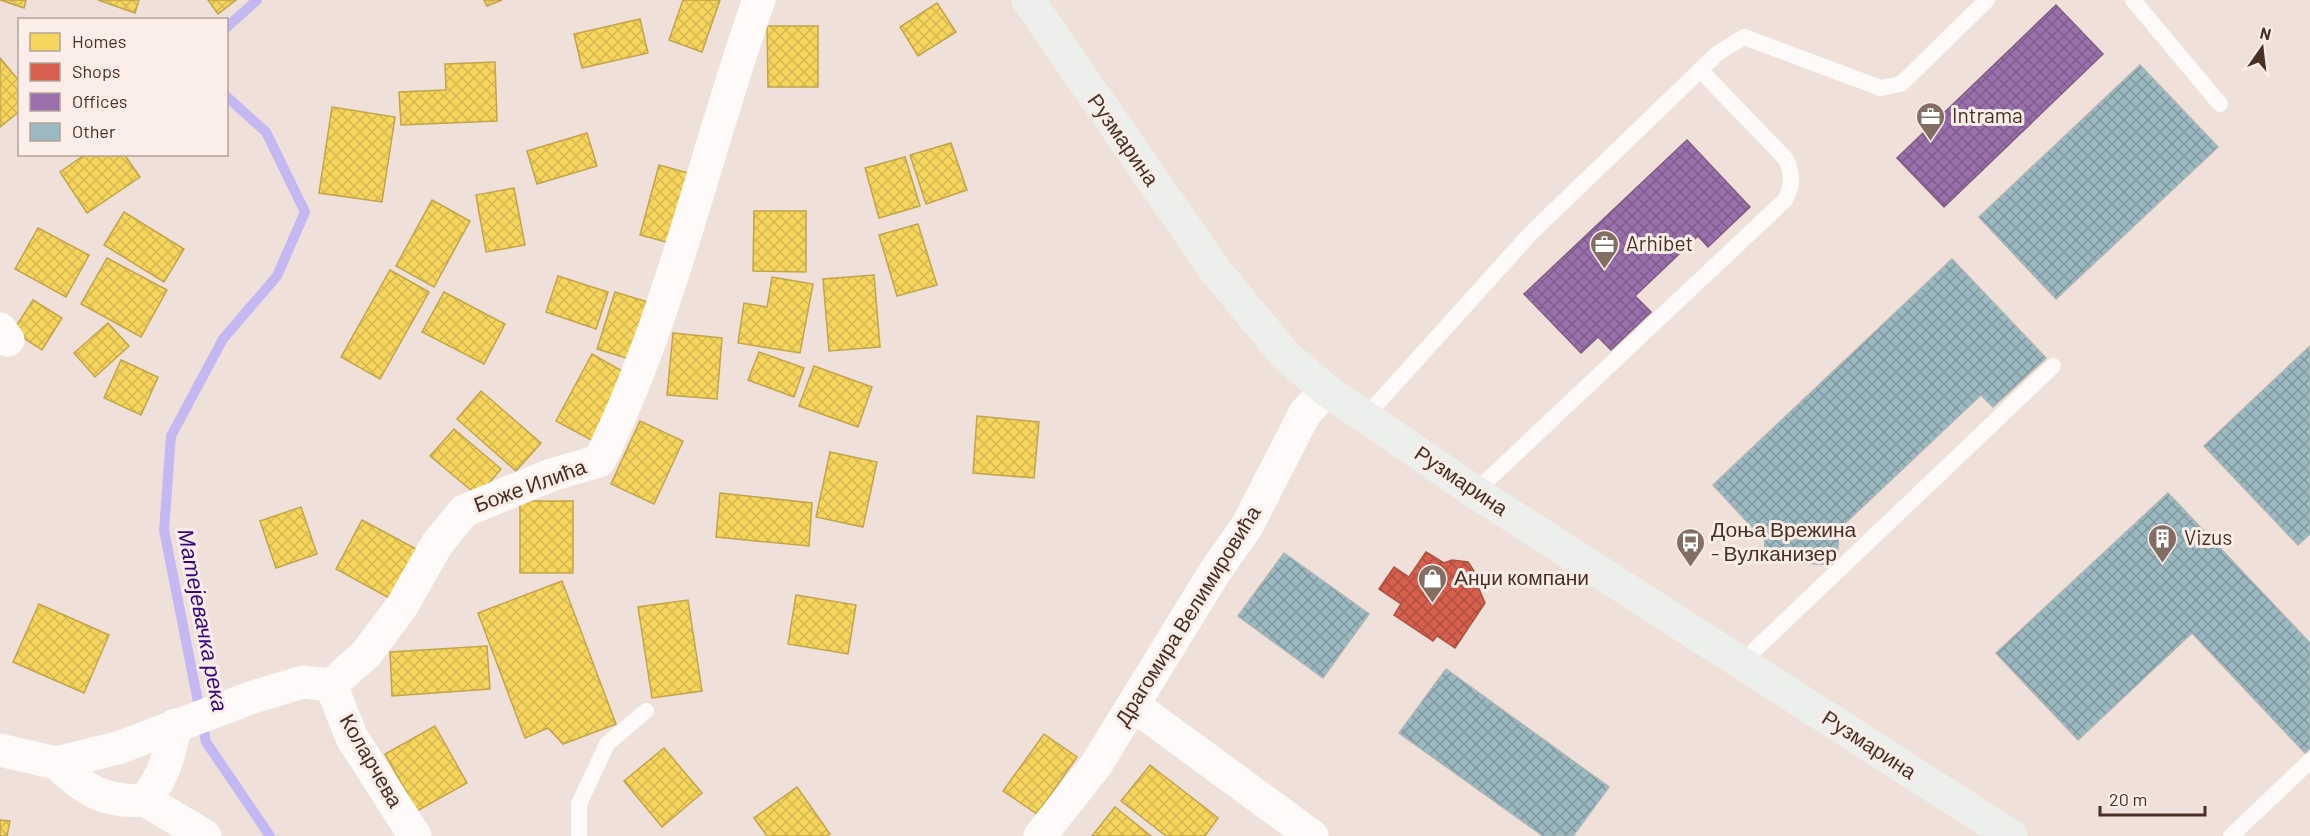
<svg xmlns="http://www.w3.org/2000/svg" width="2310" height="836" viewBox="0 0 2310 836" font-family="Barlow,sans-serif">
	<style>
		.homes { fill: url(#homes-cross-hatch); stroke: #c2a44b; stroke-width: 1.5 }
		.shops { fill: url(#shops-cross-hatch); stroke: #ab5241; stroke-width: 1.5 }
		.offices { fill: url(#offices-cross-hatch); stroke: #815d82; stroke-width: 1.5 }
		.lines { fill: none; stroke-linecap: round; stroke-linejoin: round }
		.stream { stroke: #c3b8f1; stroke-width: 10 }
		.building { fill: url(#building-cross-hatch); stroke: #acb3b5; stroke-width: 1.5 }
		.service { stroke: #fdfaf9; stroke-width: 16 }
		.minor { stroke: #fdfaf9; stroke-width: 33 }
		.secondary { stroke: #ecefec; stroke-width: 33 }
		.labels { text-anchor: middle; stroke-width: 6; stroke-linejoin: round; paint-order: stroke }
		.poi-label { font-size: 21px; fill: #483024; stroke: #fbeee8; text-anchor: start }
		.street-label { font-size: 21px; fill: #483024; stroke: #fbeee8 }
		.water-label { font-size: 22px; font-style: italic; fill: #370486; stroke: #fbeee8 }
	</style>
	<defs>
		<pattern id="homes-cross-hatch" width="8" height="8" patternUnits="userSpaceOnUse" patternTransform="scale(1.5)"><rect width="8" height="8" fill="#f6d55c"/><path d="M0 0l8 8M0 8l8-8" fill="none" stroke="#d4b750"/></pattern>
		<pattern id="shops-cross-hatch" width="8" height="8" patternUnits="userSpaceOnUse" patternTransform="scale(1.5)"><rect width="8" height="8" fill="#d6604d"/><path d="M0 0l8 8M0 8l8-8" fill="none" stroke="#b05040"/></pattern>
		<pattern id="offices-cross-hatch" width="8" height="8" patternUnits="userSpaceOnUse" patternTransform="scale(1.5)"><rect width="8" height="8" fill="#9970ab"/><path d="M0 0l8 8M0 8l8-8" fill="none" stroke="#7f5c8b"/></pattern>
		<pattern id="building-cross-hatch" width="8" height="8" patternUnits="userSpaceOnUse" patternTransform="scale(1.5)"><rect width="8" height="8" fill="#9bb9c1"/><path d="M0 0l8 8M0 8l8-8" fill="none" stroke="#80979d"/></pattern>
	</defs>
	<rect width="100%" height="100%" fill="#efe1d9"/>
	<g class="homes">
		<path d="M 0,0 L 26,0 L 24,8 Z"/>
		<path d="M 98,0 L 139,0 L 135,13 Z"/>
		<path d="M 208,0 L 236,0 L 218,14 Z"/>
		<path d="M 484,0 L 502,0 L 487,6 Z"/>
		<path d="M 683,0 L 720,0 L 702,52 L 669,40 Z"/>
		<path d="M 937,3 L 956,32 L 918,56 L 900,27 Z"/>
		<path d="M 640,19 L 648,53 L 582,68 L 574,34 Z"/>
		<path d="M 767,26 L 818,26 L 818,87 L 768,87 Z"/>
		<path d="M 0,58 L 20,82 L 20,111 L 0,127 Z"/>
		<path d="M 495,62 L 497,121 L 401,125 L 399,92 L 446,90 L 445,64 Z"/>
		<path d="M 332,107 L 395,117 L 382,202 L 319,193 Z"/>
		<path d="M 587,133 L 597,166 L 537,184 L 527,151 Z"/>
		<path d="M 951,143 L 967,190 L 926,204 L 910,155 Z"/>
		<path d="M 86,154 L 124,154 L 140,177 L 87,213 L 60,172 Z"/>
		<path d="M 905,157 L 920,206 L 879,218 L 865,168 Z"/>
		<path d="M 659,165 L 692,174 L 674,244 L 640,235 Z"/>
		<path d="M 514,188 L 525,245 L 486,252 L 476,195 Z"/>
		<path d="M 432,200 L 470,221 L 434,287 L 396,266 Z"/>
		<path d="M 754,211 L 806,211 L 806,272 L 753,271 Z"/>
		<path d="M 124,212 L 184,249 L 164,282 L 104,245 Z"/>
		<path d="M 918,224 L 937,285 L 897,296 L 879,235 Z"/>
		<path d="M 38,228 L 89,255 L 66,297 L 15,269 Z"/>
		<path d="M 107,258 L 167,290 L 141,337 L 81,304 Z"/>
		<path d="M 390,270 L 429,292 L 380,379 L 341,357 Z"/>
		<path d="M 874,275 L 880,347 L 829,351 L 823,279 Z"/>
		<path d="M 558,276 L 608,292 L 596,329 L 546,312 Z"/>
		<path d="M 772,277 L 813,284 L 800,353 L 738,343 L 744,303 L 767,307 Z"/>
		<path d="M 444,292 L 505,324 L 484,364 L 422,332 Z"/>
		<path d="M 615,292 L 651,303 L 633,360 L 597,349 Z"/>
		<path d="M 33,300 L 62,318 L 42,350 L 13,331 Z"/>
		<path d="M 108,323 L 129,346 L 95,377 L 74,353 Z"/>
		<path d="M 673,333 L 722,338 L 717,399 L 667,395 Z"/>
		<path d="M 759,352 L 804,368 L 794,397 L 748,380 Z"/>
		<path d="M 592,354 L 629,375 L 593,441 L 556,421 Z"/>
		<path d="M 121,360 L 158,377 L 141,415 L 104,398 Z"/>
		<path d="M 814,366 L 872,387 L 858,427 L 799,406 Z"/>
		<path d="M 481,391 L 541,443 L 516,471 L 457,419 Z"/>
		<path d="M 977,416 L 1039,422 L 1034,478 L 973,473 Z"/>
		<path d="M 640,421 L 683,441 L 654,504 L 611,484 Z"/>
		<path d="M 454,429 L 501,469 L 478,496 L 430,456 Z"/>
		<path d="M 830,452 L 877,462 L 863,527 L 816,517 Z"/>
		<path d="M 720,493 L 812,503 L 809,546 L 716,537 Z"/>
		<rect x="520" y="501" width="53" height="72"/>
		<path d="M 301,507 L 317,554 L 276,568 L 260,521 Z"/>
		<path d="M 362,520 L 418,550 L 391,599 L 336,569 Z"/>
		<path d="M 562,581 L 616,724 L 563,744 L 548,728 L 525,738 L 478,613 Z"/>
		<path d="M 796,595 L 856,605 L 848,654 L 788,644 Z"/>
		<path d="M 688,600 L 702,691 L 652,698 L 638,607 Z"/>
		<path d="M 39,604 L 109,635 L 84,693 L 13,662 Z"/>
		<path d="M 487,646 L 490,689 L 392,696 L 390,652 Z"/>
		<path d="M 435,726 L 467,783 L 417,811 L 385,754 Z"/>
		<path d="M 1044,734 L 1077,757 L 1037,814 L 1003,791 Z"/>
		<path d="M 664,748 L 702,793 L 662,827 L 624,781 Z"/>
		<path d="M 1150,765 L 1218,818 L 1205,836 L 1166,836 L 1121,801 Z"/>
		<path d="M 797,787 L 830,834 L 827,836 L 767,836 L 754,818 Z"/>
		<path d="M 1115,807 L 1151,836 L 1092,836 Z"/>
		<path d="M 0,820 L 10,821 L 7,836 L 0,836 Z"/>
	</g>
	<path class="shops" d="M 1426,552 L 1444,563 L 1452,560 L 1468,562 L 1476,574 L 1476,582 L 1485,603 L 1455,648 L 1437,636 L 1433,641 L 1394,615 L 1401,604 L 1379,589 L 1394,567 L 1409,577 Z"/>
	<g class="offices">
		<path d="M 2056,5 L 2103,54 L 1944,207 L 1897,158 Z"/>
		<path d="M 1687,140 L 1750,207 L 1708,247 L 1698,236 L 1635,296 L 1651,312 L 1611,350 L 1598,337 L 1581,353 L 1524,294 Z"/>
	</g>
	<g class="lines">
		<g class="stream">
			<path d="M 226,28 L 257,0"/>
			<path d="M 226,96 L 266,132 L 305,212 L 277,276 L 223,339 L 171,436 L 164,530 L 206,742 L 270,836"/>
		</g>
	</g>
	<g class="building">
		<path d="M 2140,65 L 2218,147 L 2056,299 L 1979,217 Z"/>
		<path d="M 1952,259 L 2046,358 L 1993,407 L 1981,395 L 1839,529 L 1837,565 L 1764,561 L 1765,541 L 1713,485 Z"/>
		<path d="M 2310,346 L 2310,534 L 2298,545 L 2204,446 Z"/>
		<path d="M 2168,493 L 2310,643 L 2310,748 L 2305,753 L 2192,633 L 2078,740 L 1996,653 Z"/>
		<path d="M 1284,553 L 1369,614 L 1323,678 L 1238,616 Z"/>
		<path d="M 1446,669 L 1609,787 L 1573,836 L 1543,836 L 1399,733 Z"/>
	</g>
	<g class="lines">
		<g class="service">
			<path d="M 2133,0 L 2220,104"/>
			<path d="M 1366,416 L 1531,233 L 1718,53 L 1744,37 L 1881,88 L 1901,84 L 1987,0"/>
			<path d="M 1475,492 L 1785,200 C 1793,185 1793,175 1786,159 L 1700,70"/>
			<path d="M 1741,663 L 2053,366"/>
			<path d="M 579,836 L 579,804 L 607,744 L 646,711"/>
			<path d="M 2231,836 L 2310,761"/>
		</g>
		<g class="minor">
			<path d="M 0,329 L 8,340"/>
			<path d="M 331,685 L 352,738 L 415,836"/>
			<path d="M 1133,705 L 1312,836"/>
			<path d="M 0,750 L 56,763 L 118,748 L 253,697 L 303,682 L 331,685 L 366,654 L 402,606 L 437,544 L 464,511 L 551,475 L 599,461 C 672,314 704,154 759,0"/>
			<path d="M 56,763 C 86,790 103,803 145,800 C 164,776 170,755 175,725"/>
			<path d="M 145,800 L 205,836"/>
			<path d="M 1040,836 L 1096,765 L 1216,570 L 1247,526 L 1305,413 L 1326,390"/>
		</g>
		<path class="secondary" d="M 1028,0 L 1215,270 L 1286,356 L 1326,390 L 1475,492 L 2011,836"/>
	</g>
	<defs>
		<symbol id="office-pin" viewBox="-11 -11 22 30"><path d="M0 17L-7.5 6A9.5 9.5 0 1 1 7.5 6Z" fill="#826e63" stroke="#fbeee8"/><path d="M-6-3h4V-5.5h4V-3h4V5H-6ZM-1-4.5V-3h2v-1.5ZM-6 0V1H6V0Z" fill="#fff"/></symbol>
		<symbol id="building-pin" viewBox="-11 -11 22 30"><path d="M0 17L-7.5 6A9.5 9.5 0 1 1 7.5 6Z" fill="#826e63" stroke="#fbeee8"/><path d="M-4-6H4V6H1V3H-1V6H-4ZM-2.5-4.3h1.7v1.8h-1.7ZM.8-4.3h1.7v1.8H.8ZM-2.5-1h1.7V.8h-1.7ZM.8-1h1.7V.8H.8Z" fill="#fff"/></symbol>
		<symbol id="bus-pin" viewBox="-11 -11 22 30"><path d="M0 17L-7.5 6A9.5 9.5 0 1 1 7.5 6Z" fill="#826e63" stroke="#fbeee8"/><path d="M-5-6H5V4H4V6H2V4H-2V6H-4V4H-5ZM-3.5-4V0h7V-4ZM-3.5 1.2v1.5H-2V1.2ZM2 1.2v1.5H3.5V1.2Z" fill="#fff"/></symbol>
		<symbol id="shop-pin" viewBox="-11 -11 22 30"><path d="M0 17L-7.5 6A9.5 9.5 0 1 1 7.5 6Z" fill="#826e63" stroke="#fbeee8"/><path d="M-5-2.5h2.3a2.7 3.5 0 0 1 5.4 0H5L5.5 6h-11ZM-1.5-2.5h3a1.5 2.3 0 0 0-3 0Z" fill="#fff"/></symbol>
	</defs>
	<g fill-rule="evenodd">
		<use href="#office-pin" x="1914" y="100" width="33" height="45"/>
		<use href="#office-pin" x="1588" y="228" width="33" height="45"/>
		<use href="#building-pin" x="2146" y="522" width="33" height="45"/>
		<use href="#bus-pin" x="1674" y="526" width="33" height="45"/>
		<use href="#shop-pin" x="1416" y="562" width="33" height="45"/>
	</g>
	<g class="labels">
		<g class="poi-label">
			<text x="1952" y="123">Intrama</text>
			<text x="1626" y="251">Arhibet</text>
			<text x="1711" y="537">Доња Врежина<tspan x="1711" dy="24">- Вулканизер</tspan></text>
			<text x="2184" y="545">Vizus</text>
			<text x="1454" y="585">Анџи компани</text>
		</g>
		<g class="street-label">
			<text transform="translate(1123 140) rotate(55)" y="7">Рузмарина</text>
			<text transform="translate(1461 481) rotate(34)" y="7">Рузмарина</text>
			<text transform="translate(530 486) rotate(-20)" y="7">Боже Илића</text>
			<text transform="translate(1188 616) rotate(-58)" y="7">Драгомира Велимировића</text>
			<text transform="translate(1869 745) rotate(33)" y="7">Рузмарина</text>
			<text transform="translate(371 761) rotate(60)" y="7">Коларчева</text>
		</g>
		<g class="water-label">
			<text transform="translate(203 620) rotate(79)" y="8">Матејевачка река</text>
		</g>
	</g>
	<rect x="18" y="18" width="210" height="138" fill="#fbeee8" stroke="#b3a29a" stroke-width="1.5"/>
	<rect x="30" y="33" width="30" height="18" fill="#f6d55c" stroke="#b3a29a" stroke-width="1.5"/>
	<text x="72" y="48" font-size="18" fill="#483024">Homes</text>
	<rect x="30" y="63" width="30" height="18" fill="#d6604d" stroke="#b3a29a" stroke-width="1.5"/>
	<text x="72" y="78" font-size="18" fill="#483024">Shops</text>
	<rect x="30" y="93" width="30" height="18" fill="#9970ab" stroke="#b3a29a" stroke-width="1.5"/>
	<text x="72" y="108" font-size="18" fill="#483024">Offices</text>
	<rect x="30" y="123" width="30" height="18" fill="#9bb9c1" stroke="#b3a29a" stroke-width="1.5"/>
	<text x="72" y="138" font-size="18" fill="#483024">Other</text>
	<g transform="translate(2262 48) rotate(14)" stroke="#fbeee8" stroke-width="4.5" paint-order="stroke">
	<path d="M0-4.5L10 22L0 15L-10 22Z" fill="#483024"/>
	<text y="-9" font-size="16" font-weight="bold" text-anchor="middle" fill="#483024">N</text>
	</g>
	<path d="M2100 806v9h105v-9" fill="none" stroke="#483024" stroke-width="3"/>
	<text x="2109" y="806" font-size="18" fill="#483024" stroke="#fbeee8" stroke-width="4.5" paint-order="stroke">20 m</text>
</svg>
